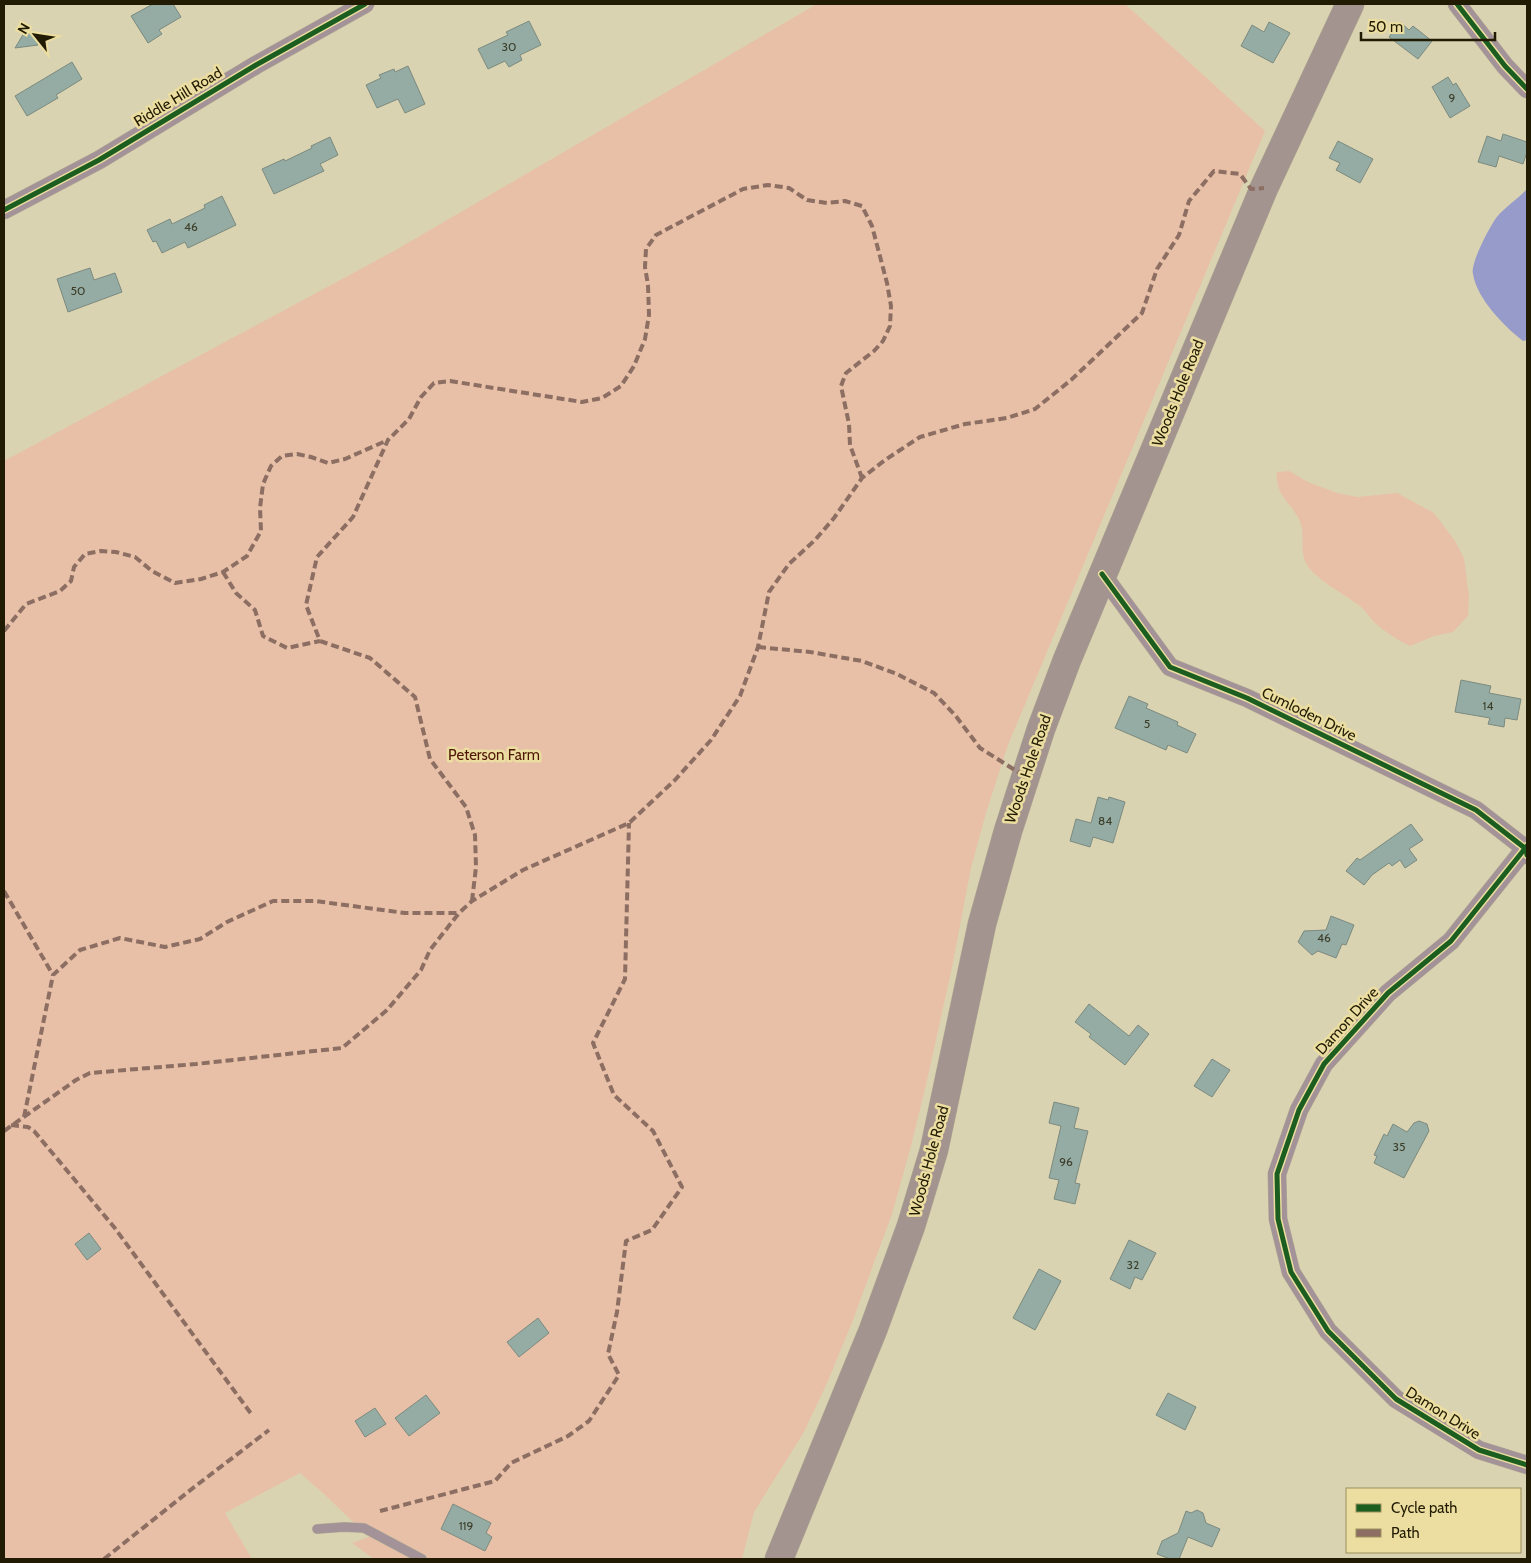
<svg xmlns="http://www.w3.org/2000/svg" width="1531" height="1563" viewBox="0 0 1531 1563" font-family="Cabin,sans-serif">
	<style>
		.green { fill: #e7c0a7 }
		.water { fill: #969bc9 }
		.building { fill: #94aca3; stroke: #7c8a7f }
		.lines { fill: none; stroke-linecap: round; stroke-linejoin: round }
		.service-casing { stroke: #b5af96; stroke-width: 10 }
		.minor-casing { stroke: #b5af96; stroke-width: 19 }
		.trunk-casing { stroke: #b5af96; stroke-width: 29 }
		.service { stroke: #a39298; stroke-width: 9 }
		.minor { stroke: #a39298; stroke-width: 18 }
		.trunk { stroke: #a3948f; stroke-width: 28 }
		.quiet { stroke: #8d6e63; stroke-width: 4; stroke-dasharray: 8 4; stroke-linecap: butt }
		.cycleway-casing { stroke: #ecdea0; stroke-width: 8 }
		.cycleway { stroke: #1b5e20; stroke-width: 5 }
		.labels { text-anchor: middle; stroke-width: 5; stroke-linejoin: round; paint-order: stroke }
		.number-label { font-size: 12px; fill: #3e3f2b }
		.street-label { font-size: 15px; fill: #211b03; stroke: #ecdea0 }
		.park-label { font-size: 15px; fill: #501705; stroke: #ecdea0 }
	</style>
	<rect width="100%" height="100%" fill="#dad3b2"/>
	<g class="green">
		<path d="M 817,4 L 1125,4 L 1265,131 L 1008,745 L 986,813 L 971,868 L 951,972 L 926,1085 L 911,1146 L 892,1214 L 853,1320 L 828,1381 L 804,1432 L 754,1512 L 742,1559 L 374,1559 L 352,1543 L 369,1537 L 324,1494 L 300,1473 L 225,1513 L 252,1559 L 4,1559 L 4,461 L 394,251 Z"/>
		<path d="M 1289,471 L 1308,482 L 1337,493 L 1357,497 L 1397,493 L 1434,513 L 1455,541 L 1464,558 L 1469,597 L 1468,616 L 1453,632 L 1434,636 L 1410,646 C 1398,640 1386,633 1375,623 C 1370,618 1366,611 1360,606 C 1346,595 1314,579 1306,563 C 1299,549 1306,533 1299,519 C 1290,502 1275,495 1277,472 Z"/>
	</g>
	<path class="water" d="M 1527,189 L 1527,340 L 1523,341 C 1504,326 1477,299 1473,274 C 1470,264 1489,228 1496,218 C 1505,207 1518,199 1527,189 Z"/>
	<g class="building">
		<path d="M 153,4 L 173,4 L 181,17 L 159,30 L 162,34 L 148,43 L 131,16 Z"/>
		<path d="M 529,21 L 541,45 L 520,55 L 522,60 L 509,67 L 505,61 L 488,69 L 478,49 L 508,35 L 506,32 Z"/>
		<path d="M 1269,22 L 1290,33 L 1273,63 L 1241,46 L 1252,25 L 1264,32 Z"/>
		<path d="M 1400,22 L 1409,30 L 1413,26 L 1432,41 L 1418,59 L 1389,37 Z"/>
		<path d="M 30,31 L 35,34 L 38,45 L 15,48 L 24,33 Z"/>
		<path d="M 72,62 L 82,79 L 56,95 L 58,98 L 27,116 L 15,96 Z"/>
		<path d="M 408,66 L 425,104 L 405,113 L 398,99 L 377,108 L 366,85 L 381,78 L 379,75 L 394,69 L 395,72 Z"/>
		<path d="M 1448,77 L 1453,85 L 1456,83 L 1470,106 L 1450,118 L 1432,87 Z"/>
		<path d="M 1503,134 L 1527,142 L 1527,152 L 1523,164 L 1499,156 L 1496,167 L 1478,162 L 1487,136 L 1501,141 Z"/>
		<path d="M 330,137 L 338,155 L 320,164 L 324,171 L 274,194 L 262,169 L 284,159 L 285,161 L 312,148 L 311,146 Z"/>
		<path d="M 1338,141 L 1373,159 L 1360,183 L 1336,170 L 1340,163 L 1329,158 Z"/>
		<path d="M 222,196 L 236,225 L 188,248 L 185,242 L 162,253 L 156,241 L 153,242 L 147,230 L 170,219 L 172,224 L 205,208 L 204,205 Z"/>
		<path d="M 90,268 L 94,280 L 115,273 L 122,292 L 68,312 L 57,279 Z"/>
		<path d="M 1461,680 L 1491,686 L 1489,693 L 1521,699 L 1517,720 L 1505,718 L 1504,727 L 1488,724 L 1490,718 L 1455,712 Z"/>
		<path d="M 1129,696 L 1148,704 L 1146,708 L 1178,722 L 1177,725 L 1196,734 L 1187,753 L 1168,745 L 1166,750 L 1115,728 Z"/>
		<path d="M 1098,797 L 1108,800 L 1109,797 L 1125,802 L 1113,843 L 1093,837 L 1090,847 L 1070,841 L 1076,819 L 1091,823 Z"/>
		<path d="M 1411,824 L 1423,840 L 1409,849 L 1417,860 L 1405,868 L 1400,860 L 1392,866 L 1389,863 L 1372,875 L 1364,885 L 1346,871 L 1357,858 L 1360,860 Z"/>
		<path d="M 1331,916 L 1354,925 L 1346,945 L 1342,944 L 1336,958 L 1318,951 L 1312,955 L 1298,942 L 1304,931 L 1326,930 Z"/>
		<path d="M 1089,1004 L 1129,1036 L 1138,1025 L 1149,1034 L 1125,1065 L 1089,1037 L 1091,1034 L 1075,1022 Z"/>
		<path d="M 1212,1059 L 1230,1070 L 1212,1097 L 1194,1086 Z"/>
		<path d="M 1054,1102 L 1079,1108 L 1074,1128 L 1088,1131 L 1075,1183 L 1080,1184 L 1075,1204 L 1054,1199 L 1059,1180 L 1049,1178 L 1061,1126 L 1049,1123 Z"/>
		<path d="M 1419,1121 L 1427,1124 L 1429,1131 L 1404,1178 L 1374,1163 L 1377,1156 L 1374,1155 L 1384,1134 L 1387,1136 L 1393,1124 L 1407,1132 L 1414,1123 Z"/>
		<path d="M 89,1233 L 101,1249 L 87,1260 L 75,1244 Z"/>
		<path d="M 1129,1240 L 1156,1253 L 1142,1280 L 1135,1277 L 1130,1289 L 1110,1279 Z"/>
		<path d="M 1039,1269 L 1061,1281 L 1035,1330 L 1013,1318 Z"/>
		<path d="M 538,1318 L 549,1333 L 519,1357 L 507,1342 Z"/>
		<path d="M 1168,1393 L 1196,1407 L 1185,1430 L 1156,1415 Z"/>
		<path d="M 426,1395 L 440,1413 L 409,1436 L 395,1418 Z"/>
		<path d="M 375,1408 L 386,1424 L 365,1437 L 355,1421 Z"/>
		<path d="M 453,1504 L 491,1523 L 486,1533 L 492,1537 L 485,1551 L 441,1529 Z"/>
		<path d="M 1197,1510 L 1203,1513 L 1206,1523 L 1220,1529 L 1212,1547 L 1188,1537 L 1179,1559 L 1170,1559 L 1157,1554 L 1162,1541 L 1178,1533 L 1186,1511 L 1191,1513 Z"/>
	</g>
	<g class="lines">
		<defs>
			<path id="service" d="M 317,1529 L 344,1527 L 364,1528 L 422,1559"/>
			<g id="minor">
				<path d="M 1457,4 L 1505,66 L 1527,89"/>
				<path d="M 4,210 L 99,160 L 256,65 L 365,4"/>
				<path d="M 1102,574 L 1170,667 L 1247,698 L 1476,810 L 1526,849 L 1527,855"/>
				<path d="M 1527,846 L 1451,941 L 1388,993 L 1324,1064 L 1299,1110 L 1277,1174 L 1278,1219 L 1291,1272 L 1328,1331 L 1396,1399 L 1479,1450 L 1527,1465"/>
			</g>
			<path id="trunk" d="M 779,1559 L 873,1330 L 911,1226 L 934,1150 L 982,924 L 1008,831 L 1041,729 L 1067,660 L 1264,188 L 1350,4"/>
		</defs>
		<use href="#service" class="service-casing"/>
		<use href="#minor" class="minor-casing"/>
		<use href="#trunk" class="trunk-casing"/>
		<use href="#service" class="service"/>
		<use href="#minor" class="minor"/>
		<use href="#trunk" class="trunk"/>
		<g class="quiet">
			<path d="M 223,572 L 236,593 L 255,610 L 263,636 L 287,648 L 320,641"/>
			<path d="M 4,631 L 26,604 L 60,591 L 71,581 L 74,567 L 85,554 L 101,551 L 116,552 L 135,557 L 152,571 L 175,583 L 201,579 L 223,572 L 247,556 L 261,531 L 260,508 L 263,484 L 271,466 L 282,456 L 297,454 L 311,457 L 328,463 L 345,459 L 388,440"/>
			<path d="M 758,647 L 810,652 L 862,661 L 897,674 L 934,693 L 955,715 L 980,748 L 1026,777"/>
			<path d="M 4,891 L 53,975"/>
			<path d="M 472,901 L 476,867 L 475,835 L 466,807 L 430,759 L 415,697 L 370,658 L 320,641 L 306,605 L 317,557 L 353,517 L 388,440 L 409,419 L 421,397 L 434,383 L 450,381 L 582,402 L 602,398 L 621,386 L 634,366 L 645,339 L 649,315 L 648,285 L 645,267 L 646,249 L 656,235 L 743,189 L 768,185 L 789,188 L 807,200 L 827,203 L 845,201 L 862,206 L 872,226 L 887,283 L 891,306 L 890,326 L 883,341 L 874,351 L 846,373 L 841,386 L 849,424 L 850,445 L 862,478"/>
			<path d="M 24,1117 L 53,975 L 80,950 L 120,938 L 165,947 L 200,939 L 227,922 L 273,901 L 315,901 L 405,913 L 459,913"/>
			<path d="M 11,1125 L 28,1127 L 34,1131 L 114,1227 L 252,1415"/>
			<path d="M 4,1131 L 76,1080 L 90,1073 L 196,1064 L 342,1048 L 387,1010 L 421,970 L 430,950 L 459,913 L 472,901 L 523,870 L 629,823 L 675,780 L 711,740 L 740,696 L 758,647 L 769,592 L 789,564 L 815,540 L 834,518 L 862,478 L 885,460 L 920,437 L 965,424 L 1007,418 L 1035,409 L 1071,380 L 1142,313 L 1157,269 L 1179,235 L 1189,201 L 1214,171 L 1240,174 L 1251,189 L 1264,188"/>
			<path d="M 380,1511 L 495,1481 L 511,1463 L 568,1436 L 589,1421 L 619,1375 L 608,1354 L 617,1312 L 626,1241 L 652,1230 L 682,1187 L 653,1131 L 614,1095 L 593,1043 L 625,979 L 629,823"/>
			<path d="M 104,1559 L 193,1488 L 269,1430"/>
		</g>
		<defs>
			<g id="cycleway">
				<path d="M 1457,4 L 1505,66 L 1527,89"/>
				<path d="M 4,210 L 99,160 L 256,65 L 365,4"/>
				<path d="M 1102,574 L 1170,667 L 1247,698 L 1476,810 L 1526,849 L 1527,855"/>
				<path d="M 1527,846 L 1451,941 L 1388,993 L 1324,1064 L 1299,1110 L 1277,1174 L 1278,1219 L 1291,1272 L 1328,1331 L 1396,1399 L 1479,1450 L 1527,1465"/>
			</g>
		</defs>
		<use href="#cycleway" class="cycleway-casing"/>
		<use href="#cycleway" class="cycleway"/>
	</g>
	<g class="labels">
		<g class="number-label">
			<text x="509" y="51">30</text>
			<text x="1452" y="102">9</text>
			<text x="191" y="231">46</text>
			<text x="78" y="295">50</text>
			<text x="1488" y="710">14</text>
			<text x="1147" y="728">5</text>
			<text x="1105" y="825">84</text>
			<text x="1324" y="942">46</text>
			<text x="1399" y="1151">35</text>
			<text x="1066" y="1166">96</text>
			<text x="1133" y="1269">32</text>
			<text x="466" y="1530">119</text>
		</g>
		<g class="street-label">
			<text transform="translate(178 97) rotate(-31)" y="5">Riddle Hill Road</text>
			<text transform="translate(1178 393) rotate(-68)" y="5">Woods Hole Road</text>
			<text transform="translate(1309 714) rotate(26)" y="5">Cumloden Drive</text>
			<text transform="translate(1028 769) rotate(-71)" y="5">Woods Hole Road</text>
			<text transform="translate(1347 1021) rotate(-48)" y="5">Damon Drive</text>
			<text transform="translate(929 1161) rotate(-75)" y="5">Woods Hole Road</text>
			<text transform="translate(1443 1413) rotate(32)" y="5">Damon Drive</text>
		</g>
		<g class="park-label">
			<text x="494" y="760">Peterson Farm</text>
		</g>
	</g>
	<rect width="1531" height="1563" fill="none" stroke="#211b03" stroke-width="10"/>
	<rect x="1346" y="1488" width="175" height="65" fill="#ecdea0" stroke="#9b9061"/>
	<rect x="1356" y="1504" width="25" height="8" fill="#1b5e20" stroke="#9b9061"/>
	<text x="1391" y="1513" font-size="15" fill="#211b03">Cycle path</text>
	<rect x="1356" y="1529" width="25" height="8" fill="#8d6e63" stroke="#9b9061"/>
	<text x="1391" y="1538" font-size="15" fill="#211b03">Path</text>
	<g transform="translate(35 35) rotate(300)" stroke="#ecdea0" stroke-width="4" paint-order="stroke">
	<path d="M0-4L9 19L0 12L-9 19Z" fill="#211b03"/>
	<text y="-8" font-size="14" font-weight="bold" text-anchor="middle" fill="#211b03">N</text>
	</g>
	<path d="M1361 32v8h134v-8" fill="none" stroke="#211b03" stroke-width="2.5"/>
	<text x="1368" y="32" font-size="15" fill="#211b03" stroke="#ecdea0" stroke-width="4" paint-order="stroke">50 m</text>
</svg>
